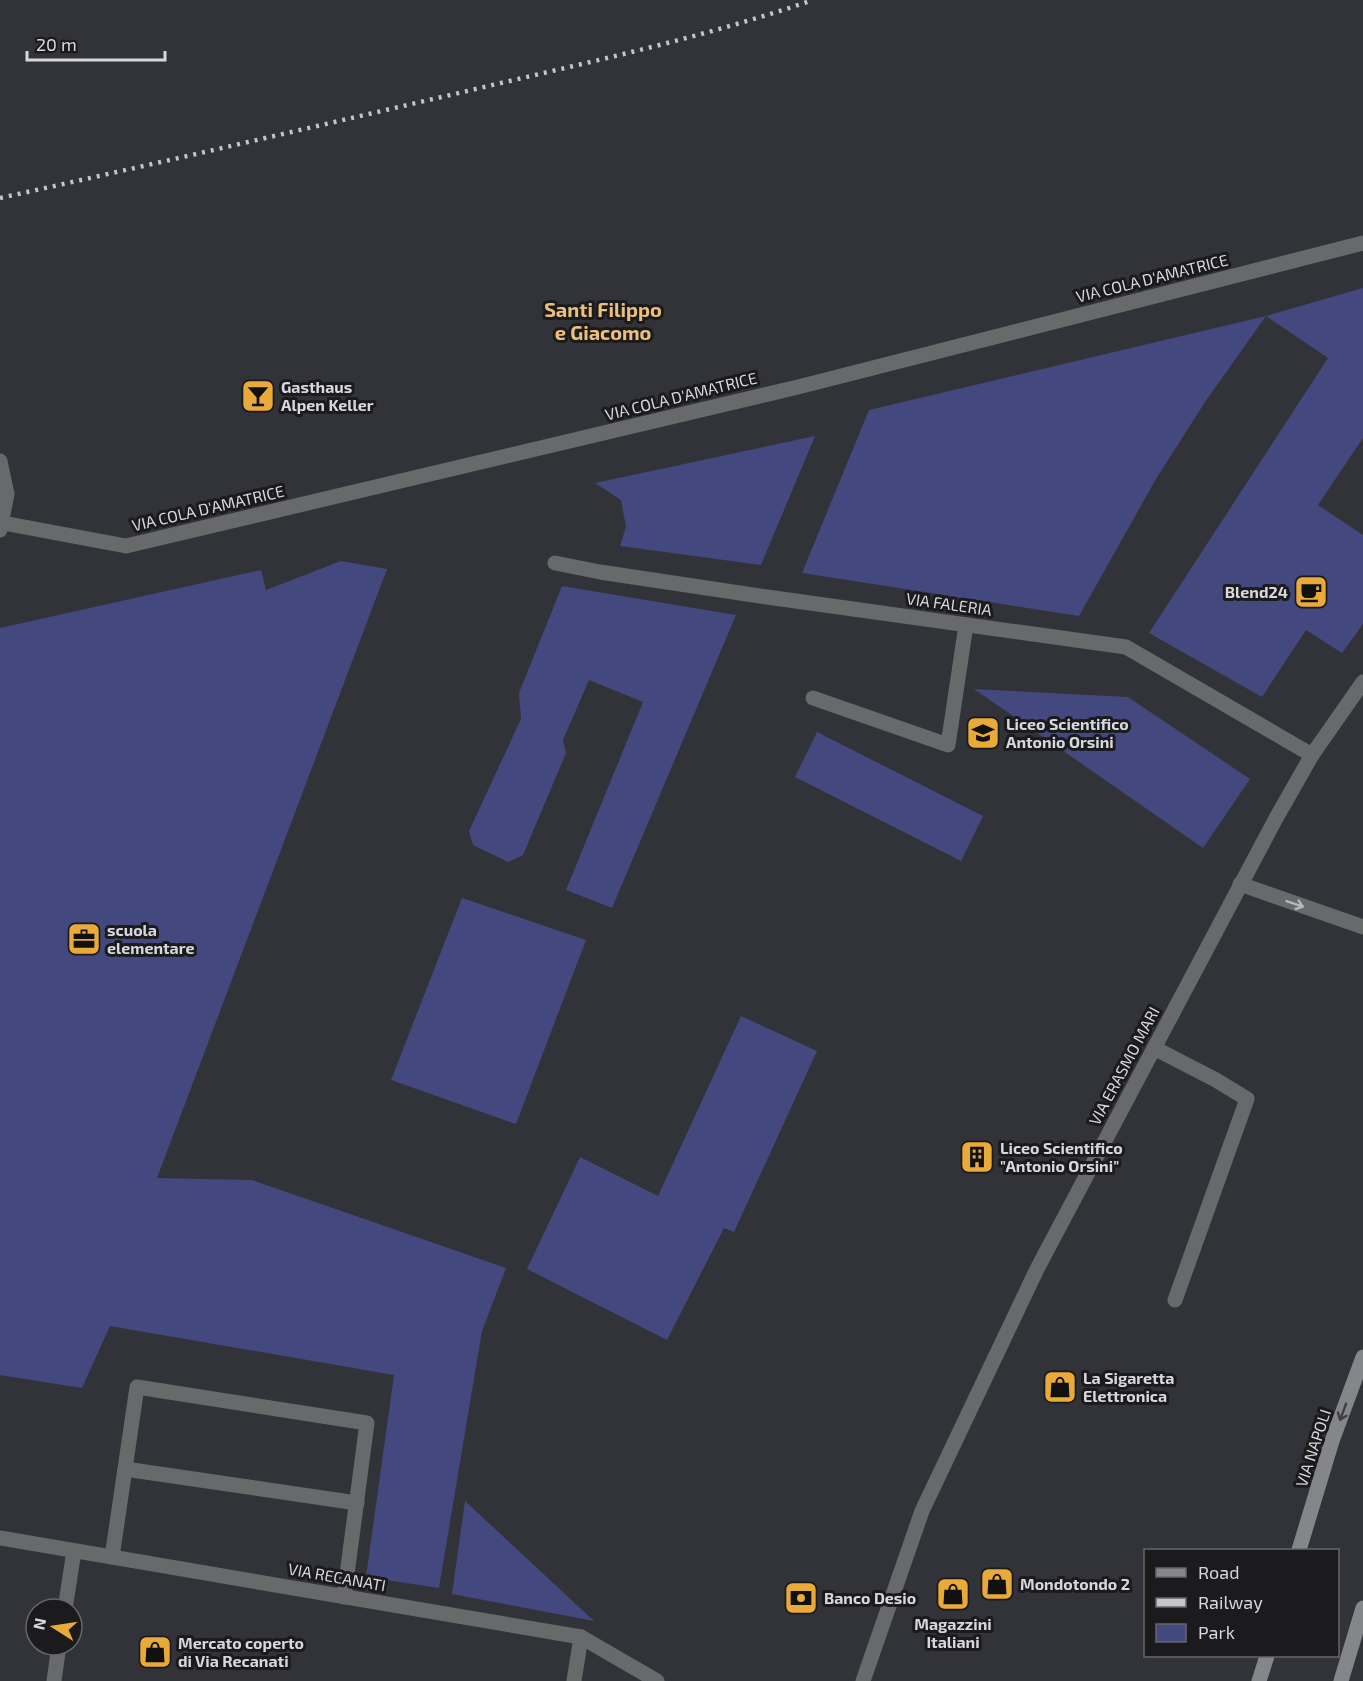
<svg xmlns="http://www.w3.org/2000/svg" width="1363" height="1681" viewBox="0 0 1363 1681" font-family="'Exo 2',sans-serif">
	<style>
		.green { fill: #43487e }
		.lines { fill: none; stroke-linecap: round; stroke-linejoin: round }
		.service { stroke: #68696b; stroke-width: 15 }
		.minor { stroke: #68696b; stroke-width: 15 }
		.tertiary { stroke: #68696b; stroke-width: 15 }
		.secondary { stroke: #858689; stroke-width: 15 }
		.rail { stroke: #c4c5c8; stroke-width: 4.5; stroke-dasharray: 3 6; stroke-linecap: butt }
		.oneway { stroke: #b6b7b9 }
		.oneway2 { stroke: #404043 }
		.labels { text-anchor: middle; stroke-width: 6; stroke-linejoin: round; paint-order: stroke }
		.street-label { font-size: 16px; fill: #d7d8db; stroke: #1b1b1d }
		.poi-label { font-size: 16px; font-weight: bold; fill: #d7d8db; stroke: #1b1b1d; text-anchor: start }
		.quarter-label { font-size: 20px; font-weight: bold; fill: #ecbf7b; stroke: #1b1b1d }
	</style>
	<rect width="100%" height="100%" fill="#323338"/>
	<g class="green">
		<path d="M 1363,288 L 1363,438 L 1318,505 L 1363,535 L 1363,624 L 1342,653 L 1306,630 L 1262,697 L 1149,633 L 1328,358 L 1266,316 L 1205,402 L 1156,479 L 1079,616 L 802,573 L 869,410 L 1266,316 Z"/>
		<path d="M 815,436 L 761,565 L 620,546 L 626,527 L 621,500 L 595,483 Z"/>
		<path d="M 341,561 L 387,569 L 157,1178 L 252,1180 L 506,1268 L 482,1331 L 439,1588 L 366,1577 L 394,1375 L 110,1326 L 82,1388 L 0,1375 L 0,628 L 261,570 L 266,590 Z"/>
		<path d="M 562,586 L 736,615 L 612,908 L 566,890 L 643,702 L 589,680 L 563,740 L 566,753 L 523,855 L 508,862 L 473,845 L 469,831 L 521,719 L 519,693 Z"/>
		<path d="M 974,689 L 1128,697 L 1250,779 L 1203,848 Z"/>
		<path d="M 817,732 L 983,816 L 961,861 L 795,777 Z"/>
		<path d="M 462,898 L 586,940 L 516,1124 L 391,1080 Z"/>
		<path d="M 741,1016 L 817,1051 L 734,1232 L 724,1228 L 667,1340 L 527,1269 L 580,1157 L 658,1196 Z"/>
		<path d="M 465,1501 L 594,1621 L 452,1594 Z"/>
	</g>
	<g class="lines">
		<g class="service">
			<path d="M 813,698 L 948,745 L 966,625"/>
			<path d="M 1154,1048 L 1216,1080 L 1247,1099 L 1175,1300"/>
			<path d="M 125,1469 L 357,1503"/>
			<path d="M 112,1557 L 137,1387 L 367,1423 L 344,1597"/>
		</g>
		<g class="minor">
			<path d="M 0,461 L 7,494 L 0,530"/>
			<path d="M 3,523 L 126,546 L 798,387 L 1363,243"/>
			<path d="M 555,563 L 600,572 L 767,597 L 1126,647 L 1312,755"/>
			<path d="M 1240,884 L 1363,927"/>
			<path d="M 0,1538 L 581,1637 L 657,1681"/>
			<path d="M 65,1609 L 74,1551"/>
			<path d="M 54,1681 L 59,1645"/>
			<path d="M 574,1681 L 581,1637"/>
		</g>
		<path class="tertiary" d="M 863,1681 L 922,1511 L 1037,1269 L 1275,820 L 1312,755 L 1363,682"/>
		<g class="secondary">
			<path d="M 1299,1550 L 1332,1441 L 1363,1357"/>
			<path d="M 1259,1681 L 1267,1656"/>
			<path d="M 1341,1681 L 1363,1608"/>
		</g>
		<path class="rail" d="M 0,198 C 155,164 309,128 463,92 C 580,64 699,39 813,0"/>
	</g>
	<defs><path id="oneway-shaft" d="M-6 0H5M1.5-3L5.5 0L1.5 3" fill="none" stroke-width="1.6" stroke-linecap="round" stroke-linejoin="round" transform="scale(1.5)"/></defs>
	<use class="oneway" href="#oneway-shaft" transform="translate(1295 904) rotate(19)"/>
	<use class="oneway2" href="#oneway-shaft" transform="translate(1343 1412) rotate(110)"/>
	<defs>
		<symbol id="bar-square" viewBox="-11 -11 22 22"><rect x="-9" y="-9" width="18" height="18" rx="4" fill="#eaaa39" stroke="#1b1b1d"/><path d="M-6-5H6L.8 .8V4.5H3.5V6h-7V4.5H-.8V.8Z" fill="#111"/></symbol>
		<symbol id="cafe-square" viewBox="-11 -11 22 22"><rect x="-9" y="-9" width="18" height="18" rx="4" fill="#eaaa39" stroke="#1b1b1d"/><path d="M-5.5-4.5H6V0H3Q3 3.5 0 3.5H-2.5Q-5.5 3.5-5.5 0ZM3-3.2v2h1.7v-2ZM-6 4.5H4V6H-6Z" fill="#111"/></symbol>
		<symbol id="school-square" viewBox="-11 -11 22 22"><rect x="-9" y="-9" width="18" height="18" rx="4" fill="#eaaa39" stroke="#1b1b1d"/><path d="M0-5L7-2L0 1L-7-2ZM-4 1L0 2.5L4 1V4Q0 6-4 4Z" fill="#111"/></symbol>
		<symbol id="office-square" viewBox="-11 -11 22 22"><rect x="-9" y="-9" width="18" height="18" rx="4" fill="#eaaa39" stroke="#1b1b1d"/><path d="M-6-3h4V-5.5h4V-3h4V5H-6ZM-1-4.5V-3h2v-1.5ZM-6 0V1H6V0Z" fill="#111"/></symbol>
		<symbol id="building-square" viewBox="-11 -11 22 22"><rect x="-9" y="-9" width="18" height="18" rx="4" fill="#eaaa39" stroke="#1b1b1d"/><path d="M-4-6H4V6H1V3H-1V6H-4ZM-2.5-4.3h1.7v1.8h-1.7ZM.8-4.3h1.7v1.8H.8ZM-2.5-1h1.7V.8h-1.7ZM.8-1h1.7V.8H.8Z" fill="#111"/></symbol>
		<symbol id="shop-square" viewBox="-11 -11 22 22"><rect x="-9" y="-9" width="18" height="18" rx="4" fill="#eaaa39" stroke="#1b1b1d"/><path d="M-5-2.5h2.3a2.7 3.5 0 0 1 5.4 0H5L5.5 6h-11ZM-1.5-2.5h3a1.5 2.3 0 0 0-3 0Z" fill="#111"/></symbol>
		<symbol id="bank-square" viewBox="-11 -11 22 22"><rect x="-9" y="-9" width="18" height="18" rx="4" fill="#eaaa39" stroke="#1b1b1d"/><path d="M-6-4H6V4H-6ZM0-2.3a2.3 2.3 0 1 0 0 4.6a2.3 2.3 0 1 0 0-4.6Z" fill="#111"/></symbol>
	</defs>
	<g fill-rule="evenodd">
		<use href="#bar-square" x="239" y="377" width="38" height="38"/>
		<use href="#cafe-square" x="1292" y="573" width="38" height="38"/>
		<use href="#school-square" x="964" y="714" width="38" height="38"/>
		<use href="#office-square" x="65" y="920" width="38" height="38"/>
		<use href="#building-square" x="958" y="1138" width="38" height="38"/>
		<use href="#shop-square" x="1041" y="1368" width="38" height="38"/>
		<use href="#shop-square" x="978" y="1565" width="38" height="38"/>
		<use href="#shop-square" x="934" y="1575" width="38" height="38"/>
		<use href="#bank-square" x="782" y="1579" width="38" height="38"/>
		<use href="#shop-square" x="136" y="1633" width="38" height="38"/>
	</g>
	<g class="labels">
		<g class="street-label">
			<text transform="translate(1152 278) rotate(-14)" y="6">VIA COLA D'AMATRICE</text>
			<text transform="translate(681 396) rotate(-14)" y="6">VIA COLA D'AMATRICE</text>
			<text transform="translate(208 508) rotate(-13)" y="6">VIA COLA D'AMATRICE</text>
			<text transform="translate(949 604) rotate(8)" y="6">VIA FALERIA</text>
			<text transform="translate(1124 1066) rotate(-62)" y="6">VIA ERASMO MARI</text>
			<text transform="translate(1313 1448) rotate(-72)" y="6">VIA NAPOLI</text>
			<text transform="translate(337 1577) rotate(10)" y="6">VIA RECANATI</text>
		</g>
		<g class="poi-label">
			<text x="281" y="393">Gasthaus<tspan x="281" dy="18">Alpen Keller</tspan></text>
			<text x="1288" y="598" text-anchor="end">Blend24</text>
			<text x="1006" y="730">Liceo Scientifico<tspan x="1006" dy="18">Antonio Orsini</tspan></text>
			<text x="107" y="936">scuola<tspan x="107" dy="18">elementare</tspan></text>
			<text x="1000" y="1154">Liceo Scientifico<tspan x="1000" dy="18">"Antonio Orsini"</tspan></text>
			<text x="1083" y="1384">La Sigaretta<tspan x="1083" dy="18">Elettronica</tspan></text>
			<text x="1020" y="1590">Mondotondo 2</text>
			<text x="824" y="1604">Banco Desio</text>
			<text x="953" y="1630" text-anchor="middle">Magazzini<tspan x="953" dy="18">Italiani</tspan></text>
			<text x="178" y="1649">Mercato coperto<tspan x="178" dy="18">di Via Recanati</tspan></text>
		</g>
		<g class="quarter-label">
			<text x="603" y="317">Santi Filippo<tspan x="603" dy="23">e Giacomo</tspan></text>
		</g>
	</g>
	<rect x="1144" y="1549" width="195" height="108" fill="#1b1b1d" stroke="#666769" stroke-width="1.5"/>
	<rect x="1156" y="1568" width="30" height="9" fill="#858689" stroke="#666769" stroke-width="1.5"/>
	<text x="1198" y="1579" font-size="18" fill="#d7d8db">Road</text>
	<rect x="1156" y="1598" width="30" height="9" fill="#c4c5c8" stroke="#666769" stroke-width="1.5"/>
	<text x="1198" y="1609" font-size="18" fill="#d7d8db">Railway</text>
	<rect x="1156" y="1624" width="30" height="18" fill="#43487e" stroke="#666769" stroke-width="1.5"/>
	<text x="1198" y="1639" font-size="18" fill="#d7d8db">Park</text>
	<g transform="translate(54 1627) rotate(282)"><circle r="28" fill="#1b1b1d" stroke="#666769" stroke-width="1.5"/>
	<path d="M0-4.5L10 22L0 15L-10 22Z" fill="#eaaa39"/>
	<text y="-9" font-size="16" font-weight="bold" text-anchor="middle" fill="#d7d8db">N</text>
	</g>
	<path d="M27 51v9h138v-9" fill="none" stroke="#d7d8db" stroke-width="3"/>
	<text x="36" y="51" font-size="18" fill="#d7d8db" stroke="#1b1b1d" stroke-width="4.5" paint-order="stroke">20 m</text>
</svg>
